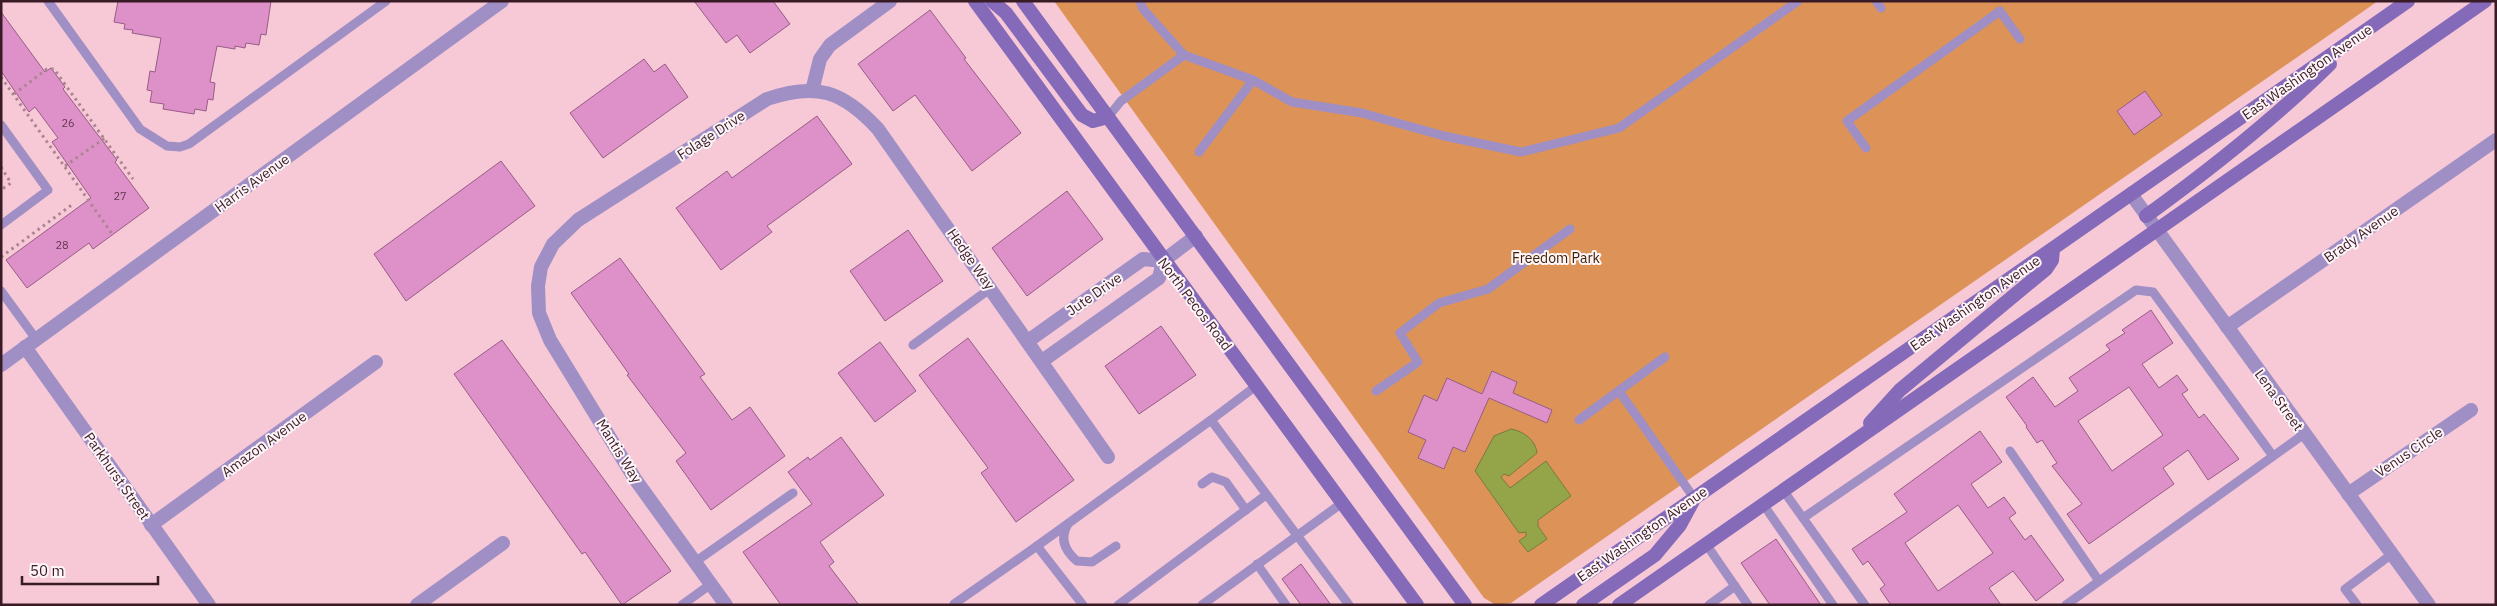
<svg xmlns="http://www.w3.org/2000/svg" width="2497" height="606" viewBox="0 0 2497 606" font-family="'IBM Plex Sans',sans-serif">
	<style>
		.green { fill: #dd9358 }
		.water { fill: #93a449; stroke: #787b3e }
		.building { fill: #de90c8; stroke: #975d86; fill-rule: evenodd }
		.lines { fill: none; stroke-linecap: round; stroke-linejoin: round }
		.path { stroke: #ac8491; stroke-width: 3; stroke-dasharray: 2.5 4; stroke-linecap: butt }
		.service { stroke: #9f8fc5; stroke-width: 9 }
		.minor { stroke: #9f8fc5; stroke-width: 14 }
		.tertiary { stroke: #9f8fc5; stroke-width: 14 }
		.secondary { stroke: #846ab9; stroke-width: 14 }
		.labels { text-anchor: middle; stroke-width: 4; stroke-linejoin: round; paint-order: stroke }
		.number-label { font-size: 11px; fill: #62384e }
		.street-label { font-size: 14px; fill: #381b25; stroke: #fef5f8 }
		.park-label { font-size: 14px; fill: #3f2107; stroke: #fef5f8 }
	</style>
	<rect width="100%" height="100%" fill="#f7c8d6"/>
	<path class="green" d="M 1054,1 L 2378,1 L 1511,603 L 1496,605 L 1484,598 Z"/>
	<path class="water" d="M 1511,429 C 1523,431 1536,440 1537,453 L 1509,476 L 1504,474 L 1501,477 L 1510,488 L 1546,461 L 1571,496 L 1538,520 L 1538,526 L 1547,539 L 1528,552 L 1519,541 L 1526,536 L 1526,532 L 1519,533 L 1475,471 L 1494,436 Z"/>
	<g class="building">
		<path d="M 118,1 L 271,1 L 266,35 L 261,34 L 259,45 L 246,43 L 245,48 L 235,46 L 235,49 L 217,46 L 210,82 L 215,83 L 213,100 L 208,99 L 206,111 L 195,109 L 194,114 L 163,109 L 164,104 L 150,102 L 152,91 L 147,90 L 150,71 L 155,72 L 161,38 L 132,33 L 133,30 L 124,29 L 125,24 L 114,22 Z"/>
		<path d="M 694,1 L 773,1 L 790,24 L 750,53 L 737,35 L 726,43 Z"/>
		<path d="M 930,10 L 966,58 L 964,59 L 1021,133 L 972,171 L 915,95 L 893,111 L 858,64 Z"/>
		<path d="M 1,12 L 45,72 L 51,68 L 65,87 L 63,89 L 117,160 L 115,162 L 149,208 L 93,249 L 89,243 L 27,288 L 6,260 L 91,198 L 52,142 L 58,138 L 35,107 L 29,112 L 1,71 Z"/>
		<path d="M 644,59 L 654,72 L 665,64 L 688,97 L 603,158 L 570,113 Z"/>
		<path d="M 2145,91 L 2162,115 L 2134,135 L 2117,111 Z"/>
		<path d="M 817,116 L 852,164 L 767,226 L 772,232 L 721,270 L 676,208 L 727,171 L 732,178 Z"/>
		<path d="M 501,161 L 535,206 L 406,301 L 374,254 Z"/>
		<path d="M 1067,191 L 1103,239 L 1027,296 L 992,248 Z"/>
		<path d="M 908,230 L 943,281 L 885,321 L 850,271 Z"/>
		<path d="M 620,258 L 705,374 L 700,377 L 732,420 L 750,407 L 785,456 L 711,510 L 676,461 L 686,453 L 627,375 L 629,374 L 571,293 Z"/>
		<path d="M 2151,310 L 2173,343 L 2142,364 L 2159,388 L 2177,375 L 2188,390 L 2182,394 L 2199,418 L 2204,414 L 2239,459 L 2208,480 L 2188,450 L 2163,468 L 2174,484 L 2089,544 L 2067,514 L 2082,504 L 2052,466 L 2057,463 L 2042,440 L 2037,443 L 2026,427 L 2027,426 L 2006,397 L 2033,377 L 2055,407 L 2078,391 L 2069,378 L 2110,350 L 2106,345 L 2125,333 L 2122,330 ZM 2129,387 L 2163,435 L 2112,471 L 2078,421 Z"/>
		<path d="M 1161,326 L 1196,375 L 1139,414 L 1105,366 Z"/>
		<path d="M 968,338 L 1074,480 L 1016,522 L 981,473 L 988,468 L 919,375 Z"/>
		<path d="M 502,340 L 671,571 L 622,605 L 585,552 L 582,554 L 454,374 Z"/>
		<path d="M 880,342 L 916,391 L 875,422 L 838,373 Z"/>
		<path d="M 1492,371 L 1517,382 L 1513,393 L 1552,410 L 1547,423 L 1489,398 L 1465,452 L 1453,447 L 1444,469 L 1418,458 L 1426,440 L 1408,432 L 1424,395 L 1437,401 L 1447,378 L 1482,394 Z"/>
		<path d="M 1980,431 L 2002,462 L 1971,484 L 1988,508 L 2004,497 L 2016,513 L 2009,518 L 2025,540 L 2031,535 L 2064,580 L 2036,601 L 2013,571 L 1989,588 L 2001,605 L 1891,605 L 1880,589 L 1885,585 L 1868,561 L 1863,565 L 1852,549 L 1907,512 L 1894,494 ZM 1958,505 L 1993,553 L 1938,591 L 1905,543 Z"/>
		<path d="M 841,437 L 884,495 L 820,542 L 834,562 L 829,566 L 859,605 L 781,605 L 743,552 L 812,504 L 788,472 L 808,457 L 810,460 Z"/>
		<path d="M 1776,539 L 1821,605 L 1770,605 L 1741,563 Z"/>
		<path d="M 1301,564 L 1331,605 L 1301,605 L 1282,579 Z"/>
	</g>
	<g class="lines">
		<g class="path">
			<path d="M 1,77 L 113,235"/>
			<path d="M 14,94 L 47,69 L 54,69 L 133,179"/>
			<path d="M 65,166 L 105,138"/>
			<path d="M 1,167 L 11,183 L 1,190"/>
			<path d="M 1,257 L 73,204"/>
		</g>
		<g class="service">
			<path d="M 48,1 L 140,129 L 167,146 L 180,147 L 189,144 L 386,1"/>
			<path d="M 1140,1 L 1143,9 L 1184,55 L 1253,80 L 1292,102 L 1362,113 L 1444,136 L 1521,152 L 1619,128 L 1798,1"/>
			<path d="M 1876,1 L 1881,8"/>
			<path d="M 1108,117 L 1121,101 L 1184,55"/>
			<path d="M 1,125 L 48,190 L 1,225"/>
			<path d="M 1866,148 L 1847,121 L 2000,11 L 2020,39"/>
			<path d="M 1199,152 L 1253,80"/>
			<path d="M 1,291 L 36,339"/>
			<path d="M 913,345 L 991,288"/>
			<path d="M 1256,386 L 1211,420 L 1349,605"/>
			<path d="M 1376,391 L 1418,362 L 1400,333 L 1439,303 L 1488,289 L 1570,229"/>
			<path d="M 1619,391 L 1694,498"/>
			<path d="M 1579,420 L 1665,357"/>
			<path d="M 2010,451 L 2099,581"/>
			<path d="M 1202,484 L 1212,477 L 1226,482 L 1246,510"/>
			<path d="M 1783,490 L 1803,518 L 2136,290 L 2153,292 L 2273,456"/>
			<path d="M 1763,504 L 1833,605"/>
			<path d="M 1803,518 L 1865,605"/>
			<path d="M 1068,524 C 1059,539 1065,551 1077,561 L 1092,562 L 1116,546"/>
			<path d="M 1706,544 L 1748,605"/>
			<path d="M 1037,546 L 1211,420"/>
			<path d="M 695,562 L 793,493"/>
			<path d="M 1257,564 L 1286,605"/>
			<path d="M 954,604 L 1037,546 L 1083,605"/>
			<path d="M 682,605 L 711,584"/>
			<path d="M 1118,605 L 1266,495"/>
			<path d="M 1202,605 L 1342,503"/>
			<path d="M 1709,605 L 1735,586"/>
			<path d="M 2066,605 L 2304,434"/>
			<path d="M 2357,605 L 2345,589 L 2392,554"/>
		</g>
		<g class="minor">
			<path d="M 812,91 L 820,59 L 830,45 L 890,1"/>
			<path d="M 2131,194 L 2429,605"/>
			<path d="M 2227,327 L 2496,140"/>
			<path d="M 1028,341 L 1143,259 L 1163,261"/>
			<path d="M 25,347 L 209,605"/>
			<path d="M 1042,361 L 1159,278 L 1163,261 L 1196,236"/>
			<path d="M 2348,494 L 2471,410"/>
			<path d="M 151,525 L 376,362"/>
			<path d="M 417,605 L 503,543"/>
			<path d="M 726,605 L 635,479 L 550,340 L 539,313 L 538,286 L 541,267 L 553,244 L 578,220 L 767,99 C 816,82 843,91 878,129 L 1108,457"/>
		</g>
		<path class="tertiary" d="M 1,365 L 502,1"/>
		<g class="secondary">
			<path d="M 975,1 L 1417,605"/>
			<path d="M 992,1 L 1006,13 L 1082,115 L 1093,121 L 1108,117"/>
			<path d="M 1023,1 L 1465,605"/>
			<path d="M 2146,216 C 2211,169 2273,120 2330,64"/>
			<path d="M 1870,423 L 1900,390 L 2046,269 L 2052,260 L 2053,249"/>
			<path d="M 1541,605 L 2408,1"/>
			<path d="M 1583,605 L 1655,555 L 1680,525 L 1693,501"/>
			<path d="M 1619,605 L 2485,1"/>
		</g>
	</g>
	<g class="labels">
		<g class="number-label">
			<text x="68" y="127">26</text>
			<text x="120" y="200">27</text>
			<text x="62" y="249">28</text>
		</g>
		<g class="street-label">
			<text transform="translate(2307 72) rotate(-35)" y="5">East Washington Avenue</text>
			<text transform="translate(711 135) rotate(-33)" y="5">Folage Drive</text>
			<text transform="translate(252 183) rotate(-36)" y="5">Harris Avenue</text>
			<text transform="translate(2361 234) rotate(-35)" y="5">Brady Avenue</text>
			<text transform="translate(971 259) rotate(55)" y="5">Hedge Way</text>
			<text transform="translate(1094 294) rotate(-35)" y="5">Jute Drive</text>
			<text transform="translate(1975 303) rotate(-35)" y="5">East Washington Avenue</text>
			<text transform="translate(1195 304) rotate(53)" y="5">North Pecos Road</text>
			<text transform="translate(2279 400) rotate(54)" y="5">Lena Street</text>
			<text transform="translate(264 444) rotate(-36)" y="5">Amazon Avenue</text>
			<text transform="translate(619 451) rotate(58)" y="5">Mantis Way</text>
			<text transform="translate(2409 452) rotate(-34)" y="5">Venus Circle</text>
			<text transform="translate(117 476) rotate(55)" y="5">Parkhurst Street</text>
			<text transform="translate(1642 534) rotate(-35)" y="5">East Washington Avenue</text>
		</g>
		<g class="park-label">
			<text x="1556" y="263">Freedom Park</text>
		</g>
	</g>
	<rect width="2497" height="606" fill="none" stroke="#381b25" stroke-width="5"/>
	<path d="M22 576v8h136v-8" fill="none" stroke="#381b25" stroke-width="2.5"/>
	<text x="30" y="576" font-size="15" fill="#381b25" stroke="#fef5f8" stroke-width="4" paint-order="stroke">50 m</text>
</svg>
